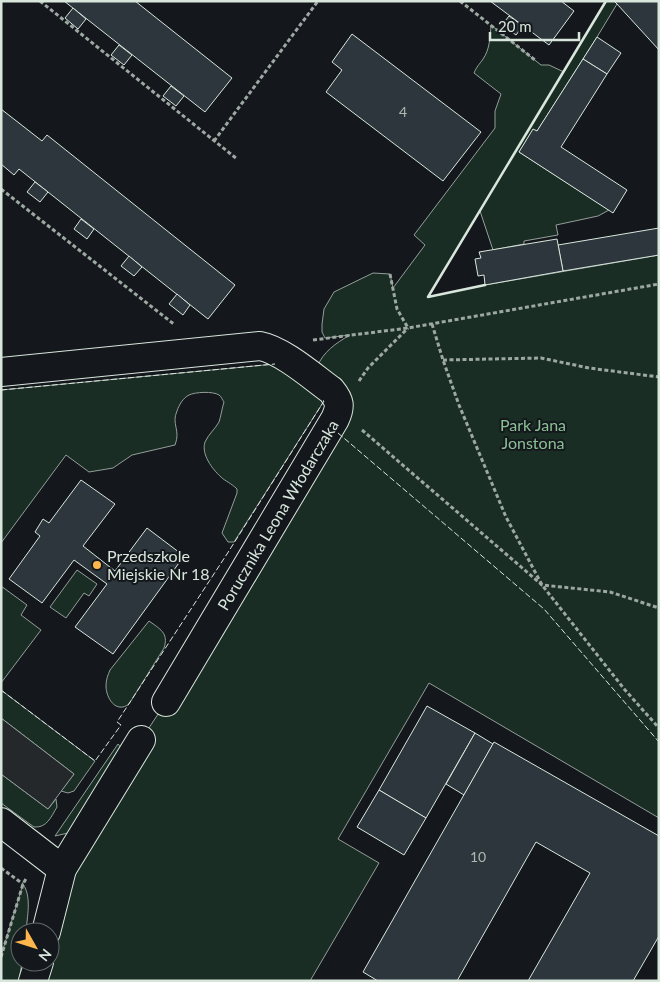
<svg xmlns="http://www.w3.org/2000/svg" width="660" height="982" viewBox="0 0 660 982" font-family="Lato,sans-serif">
	<style>
		.green { fill: #1a2d24; stroke: #939e99 }
		.parking { fill: #24282b; stroke: #939e99 }
		.building { fill: #2c363c; stroke: #d8e6dc }
		.lines { fill: none; stroke-linecap: round; stroke-linejoin: round }
		.minor-casing { stroke: #d8e6dc; stroke-width: 30 }
		.path { stroke: #9da8a2; stroke-width: 3; stroke-dasharray: 4 2.5; stroke-linecap: butt }
		.minor { stroke: #14181c; stroke-width: 28 }
		.fence { stroke: #d8e6dc; stroke-width: 1; stroke-dasharray: 6 2.5; stroke-linecap: butt }
		.wall { stroke: #d8e6dc; stroke-width: 2.5 }
		.poi-dot { fill: #ffb74d; stroke: #14181c; stroke-width: 2 }
		.labels { text-anchor: middle; stroke-width: 4; stroke-linejoin: round; paint-order: stroke }
		.number-label { font-size: 14px; fill: #adbab4 }
		.park-label { font-size: 16px; fill: #8ac095; stroke: #14181c }
		.street-label { font-size: 16px; fill: #d8e6dc; stroke: #14181c }
		.poi-label { font-size: 16px; fill: #d8e6dc; stroke: #14181c; text-anchor: start }
	</style>
	<rect width="100%" height="100%" fill="#14181c"/>
	<g class="green">
		<path d="M 606,1 L 614,1 L 617,4 L 597,37 L 537,131 L 533,130 L 519,152 L 609,210 L 598,216 L 556,225 L 558,235 L 524,241 L 524,244 L 493,250 L 480,211 L 428,297 L 485,285 L 659,255 L 659,818 L 429,683 L 338,839 L 379,863 L 310,981 L 33,981 L 50,962 L 50,932 L 62,869 L 141,740 L 166,702 L 335,419 L 317,367 C 323,352 336,343 350,335 L 325,338 L 322,332 L 322,324 L 324,309 L 334,292 L 373,273 L 390,274 L 393,288 L 425,245 L 414,235 L 495,128 L 495,111 L 501,94 L 474,73 C 477,66 479,65 483,59 C 490,49 490,37 491,25 L 541,65 L 549,65 L 564,72 Z"/>
		<path d="M 275,364 L 324,401 L 234,542 L 228,542 L 222,533 L 237,493 L 237,489 C 231,483 225,481 221,477 C 212,469 201,454 205,442 C 208,435 215,429 219,422 C 221,416 222,408 224,402 C 222,400 222,397 219,395 C 213,391 195,392 189,395 C 183,398 179,405 177,411 C 171,424 181,430 175,445 L 132,455 L 113,468 L 89,472 L 66,455 L 1,543 L 1,390 Z"/>
		<path d="M 77,570 L 97,584 L 89,596 L 84,593 L 66,618 L 50,607 Z"/>
		<path d="M 1,586 L 27,605 L 21,615 L 41,630 L 1,683 Z"/>
		<path d="M 149,621 C 160,629 169,633 164,648 L 129,704 C 116,714 106,698 106,686 C 106,679 108,675 110,670 Z"/>
		<path d="M 1,690 L 95,761 L 74,791 L 68,793 L 61,791 L 74,774 L 1,718 Z"/>
		<path d="M 118,744 L 123,750 L 68,833 L 55,836 Z"/>
		<path d="M 1,774 L 48,809 L 56,799 L 57,807 C 51,817 47,828 34,827 L 1,803 Z"/>
		<path d="M 23,884 C 32,897 27,917 26,932 L 20,932 L 20,962 L 22,962 L 19,981 L 1,981 L 1,956 Z"/>
	</g>
	<path class="parking" d="M 1,718 L 74,774 L 48,809 L 1,774 Z"/>
	<g class="building">
		<path d="M 64,1 L 135,1 L 232,78 L 205,112 Z"/>
		<path d="M 490,1 L 561,1 L 574,11 L 549,45 Z"/>
		<path d="M 614,1 L 659,1 L 659,50 L 617,4 Z"/>
		<path d="M 73,8 L 86,19 L 78,29 L 65,18 Z"/>
		<path d="M 509,16 L 523,26 L 516,35 L 502,25 Z"/>
		<path d="M 352,34 L 481,132 L 443,181 L 326,92 L 342,70 L 332,62 Z"/>
		<path d="M 597,37 L 621,53 L 607,74 L 583,59 Z"/>
		<path d="M 119,45 L 132,55 L 124,65 L 111,55 Z"/>
		<path d="M 583,59 L 607,74 L 561,147 L 627,190 L 613,213 L 519,152 L 533,129 L 537,131 Z"/>
		<path d="M 171,86 L 184,96 L 176,106 L 163,96 Z"/>
		<path d="M 1,109 L 42,141 L 47,135 L 235,285 L 208,319 L 19,169 L 14,175 L 1,164 Z"/>
		<path d="M 35,182 L 48,192 L 40,202 L 27,192 Z"/>
		<path d="M 81,219 L 94,229 L 87,239 L 74,229 Z"/>
		<path d="M 659,228 L 659,255 L 563,271 L 558,245 Z"/>
		<path d="M 557,239 L 563,271 L 485,285 L 484,275 L 478,276 L 475,259 L 481,258 L 479,252 Z"/>
		<path d="M 129,256 L 142,267 L 134,276 L 121,266 Z"/>
		<path d="M 177,294 L 190,305 L 183,315 L 169,304 Z"/>
		<path d="M 81,480 L 115,504 L 83,546 L 115,571 L 147,528 L 184,556 L 113,654 L 75,627 L 107,584 L 74,560 L 42,603 L 9,579 L 40,536 L 35,532 L 43,519 L 49,523 Z"/>
		<path d="M 427,706 L 475,733 L 426,818 L 379,790 Z"/>
		<path d="M 475,733 L 493,744 L 464,795 L 446,784 Z"/>
		<path d="M 494,742 L 659,836 L 659,936 L 633,981 L 528,981 L 590,873 L 536,842 L 457,981 L 378,981 L 363,972 Z"/>
		<path d="M 379,790 L 426,818 L 404,855 L 357,827 Z"/>
	</g>
	<g class="lines">
		<defs>
			<g id="minor">
				<path d="M 1,372 L 260,346 C 282,350 313,377 331,390 C 340,401 341,406 335,419 L 166,702"/>
				<path d="M 1,822 L 62,869"/>
				<path d="M 46,932 L 62,869 L 141,740"/>
				<path d="M 33,981 L 39,962"/>
			</g>
		</defs>
		<use href="#minor" class="minor-casing"/>
		<g class="path">
			<path d="M 40,1 L 237,159"/>
			<path d="M 460,1 L 535,60"/>
			<path d="M 214,141 L 318,1"/>
			<path d="M 1,189 L 175,325"/>
			<path d="M 390,274 L 397,309 L 408,328"/>
			<path d="M 432,324 L 443,360 L 459,405 L 506,517 L 542,585 L 625,690 L 659,728"/>
			<path d="M 313,340 L 408,328 L 659,284"/>
			<path d="M 443,360 L 541,358 L 589,368 L 659,377"/>
			<path d="M 359,381 L 368,368 L 408,328"/>
			<path d="M 362,430 L 542,585 L 610,592 L 659,608"/>
			<path d="M 1,868 L 23,884"/>
			<path d="M 1,957 L 23,884 L 27,877"/>
		</g>
		<use href="#minor" class="minor"/>
		<g class="fence">
			<path d="M 1,390 L 275,364"/>
			<path d="M 338,433 L 544,609 L 659,742"/>
			<path d="M 1,690 L 95,761 L 121,725 L 117,722 L 227,554 L 324,401 L 323,400"/>
		</g>
		<path class="wall" d="M 485,285 L 428,297 L 606,1"/>
	</g>
	<circle class="poi-dot" cx="97" cy="565" r="5"/>
	<g class="labels">
		<g class="number-label">
			<text x="403" y="117">4</text>
			<text x="478" y="862">10</text>
		</g>
		<g class="park-label">
			<text x="533" y="431">Park Jana<tspan x="533" dy="18">Jonstona</tspan></text>
		</g>
		<g class="street-label">
			<text transform="translate(278 515) rotate(-59)" y="6">Porucznika Leona Włodarczaka</text>
		</g>
		<g class="poi-label">
			<text x="107" y="562">Przedszkole<tspan x="107" dy="18">Miejskie Nr 18</tspan></text>
		</g>
	</g>
	<rect width="660" height="982" fill="none" stroke="#d8e6dc" stroke-width="5"/>
	<g transform="translate(35 947) rotate(129)"><circle r="24" fill="#14181c" stroke="#626a69"/>
	<path d="M0-4L9 19L0 12L-9 19Z" fill="#ffb74d"/>
	<text y="-8" font-size="14" font-weight="bold" text-anchor="middle" fill="#d8e6dc">N</text>
	</g>
	<path d="M490 32v8h89v-8" fill="none" stroke="#d8e6dc" stroke-width="2.5"/>
	<text x="498" y="32" font-size="15" fill="#d8e6dc" stroke="#14181c" stroke-width="4" paint-order="stroke">20 m</text>
</svg>
